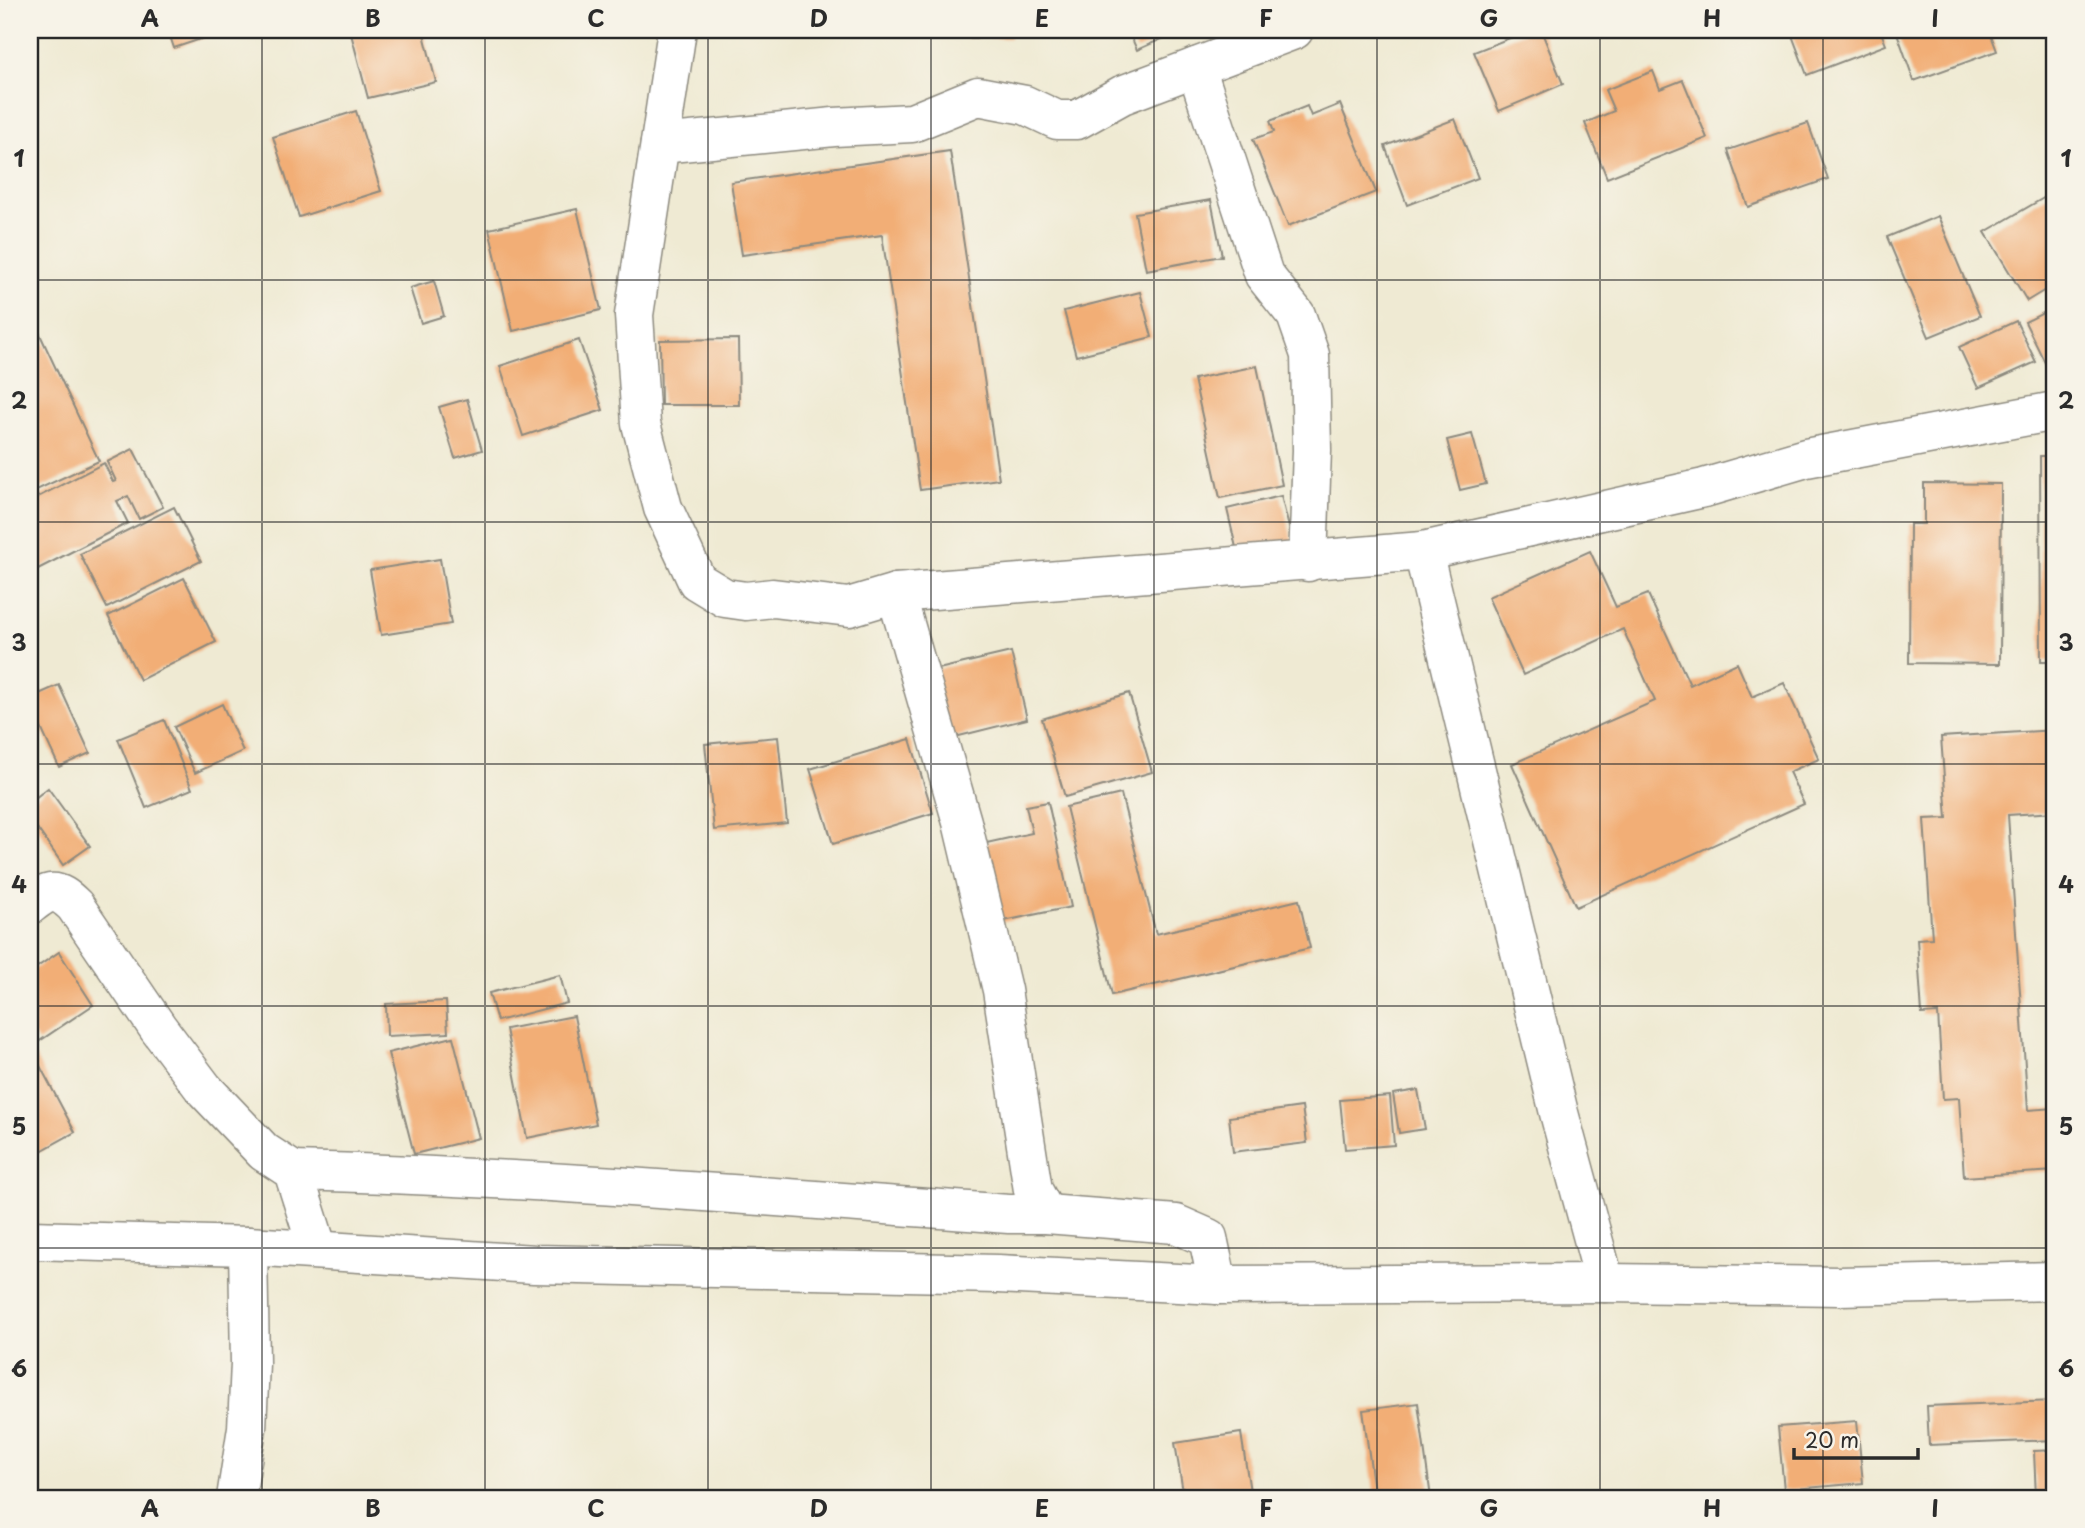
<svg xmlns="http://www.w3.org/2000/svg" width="2085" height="1528" viewBox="0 0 2085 1528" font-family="'Playpen Sans',sans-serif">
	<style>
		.building { fill: #f2ae76 }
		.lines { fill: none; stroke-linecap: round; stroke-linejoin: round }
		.street-casing { stroke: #8d8a7f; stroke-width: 41 }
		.street { stroke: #fff; stroke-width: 38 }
		.grid { fill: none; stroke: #2b2b2b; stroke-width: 2; stroke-opacity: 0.55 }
		.neatline { fill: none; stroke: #2b2b2b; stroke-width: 2.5 }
		.grid-label { font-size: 23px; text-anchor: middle; font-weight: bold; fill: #2b2b2b }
	</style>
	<rect width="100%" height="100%" fill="#f7f3e8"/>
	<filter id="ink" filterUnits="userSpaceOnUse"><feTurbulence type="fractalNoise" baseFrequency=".0143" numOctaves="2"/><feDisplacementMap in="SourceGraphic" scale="14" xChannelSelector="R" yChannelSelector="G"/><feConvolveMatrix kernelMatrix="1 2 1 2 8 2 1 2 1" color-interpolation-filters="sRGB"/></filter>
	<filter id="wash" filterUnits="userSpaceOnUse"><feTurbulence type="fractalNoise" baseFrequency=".00686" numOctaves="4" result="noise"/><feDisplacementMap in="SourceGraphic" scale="28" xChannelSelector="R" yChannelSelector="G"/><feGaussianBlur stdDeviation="1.57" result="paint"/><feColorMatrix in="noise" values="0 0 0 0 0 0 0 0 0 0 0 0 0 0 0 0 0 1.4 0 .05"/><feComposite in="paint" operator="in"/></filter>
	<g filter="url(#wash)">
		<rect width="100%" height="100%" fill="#efead3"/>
		<g id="blocks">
			<g class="building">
				<path d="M 168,30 L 228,30 L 174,48 Z"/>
				<path d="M 350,30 L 423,30 L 436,82 L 368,98 Z"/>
				<path d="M 924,30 L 1010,30 L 1010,38 L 924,37 Z"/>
				<path d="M 1128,30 L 1182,30 L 1137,50 Z"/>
				<path d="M 1530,30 L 1541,30 L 1563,84 L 1499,111 L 1474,52 Z"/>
				<path d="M 1790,30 L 1880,30 L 1886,45 L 1807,75 Z"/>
				<path d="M 1896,30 L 1989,30 L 1997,51 L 1914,81 Z"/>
				<path d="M 1653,71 L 1660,89 L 1683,80 L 1707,138 L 1607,178 L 1585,123 L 1614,111 L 1605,90 Z"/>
				<path d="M 1340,104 L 1376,192 L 1288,226 L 1253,139 L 1274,132 L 1270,121 L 1307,106 L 1311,116 Z"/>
				<path d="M 356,111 L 381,191 L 299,217 L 273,137 Z"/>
				<path d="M 1455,119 L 1478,178 L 1407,205 L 1385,146 Z"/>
				<path d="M 1808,123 L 1828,179 L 1748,207 L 1728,150 Z"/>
				<path d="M 950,151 L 999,479 L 920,490 L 882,235 L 742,255 L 731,182 Z"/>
				<path d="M 2047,196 L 2055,210 L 2055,284 L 2027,301 L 1985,232 Z"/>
				<path d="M 1211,200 L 1222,256 L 1146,270 L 1135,213 Z"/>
				<path d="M 577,209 L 601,310 L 513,331 L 489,229 Z"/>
				<path d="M 1938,216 L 1980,316 L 1929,337 L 1887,237 Z"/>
				<path d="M 434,281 L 444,316 L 421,323 L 410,288 Z"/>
				<path d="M 1140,292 L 1152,337 L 1076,356 L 1064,311 Z"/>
				<path d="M 2055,307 L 2055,383 L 2025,322 Z"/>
				<path d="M 30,313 L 99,461 L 30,493 Z"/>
				<path d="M 2016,321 L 2036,362 L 1978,388 L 1959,347 Z"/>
				<path d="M 738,339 L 739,405 L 661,405 L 660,340 Z"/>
				<path d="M 579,340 L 603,410 L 523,436 L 500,366 Z"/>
				<path d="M 1257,366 L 1282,485 L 1220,498 L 1194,379 Z"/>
				<path d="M 467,399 L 482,450 L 455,458 L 439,407 Z"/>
				<path d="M 1472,434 L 1486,484 L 1460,490 L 1447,440 Z"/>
				<path d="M 133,449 L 163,507 L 139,519 L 128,496 L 117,501 L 128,523 L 30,573 L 30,501 L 104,463 L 113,482 L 116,481 L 107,462 Z"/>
				<path d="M 2040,456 L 2055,456 L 2055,661 L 2041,661 Z"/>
				<path d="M 1924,483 L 2001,484 L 2000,664 L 1909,663 L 1910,524 L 1924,524 Z"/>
				<path d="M 1281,496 L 1293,543 L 1238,556 L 1227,509 Z"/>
				<path d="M 174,507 L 201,561 L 107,608 L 80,554 Z"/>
				<path d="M 1590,551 L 1616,607 L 1648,594 L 1690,685 L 1737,663 L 1752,697 L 1784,683 L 1819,759 L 1789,772 L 1804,804 L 1576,907 L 1512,764 L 1655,701 L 1623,629 L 1523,675 L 1488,597 Z"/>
				<path d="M 440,559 L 451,624 L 381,635 L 370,570 Z"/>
				<path d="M 184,578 L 216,642 L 140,680 L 108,616 Z"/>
				<path d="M 1011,652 L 1027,719 L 947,739 L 930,671 Z"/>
				<path d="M 59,685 L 90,753 L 59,767 L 30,704 L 30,698 Z"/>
				<path d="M 1129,693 L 1152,772 L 1065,797 L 1042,719 Z"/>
				<path d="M 222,704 L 243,751 L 195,773 L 174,727 Z"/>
				<path d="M 164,720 L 192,789 L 146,808 L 118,739 Z"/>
				<path d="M 2055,730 L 2055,812 L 2008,815 L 2028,1110 L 2055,1108 L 2055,1171 L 1964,1177 L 1959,1098 L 1943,1099 L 1938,1013 L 1922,1014 L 1917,939 L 1932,938 L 1924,819 L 1947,818 L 1941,737 Z"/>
				<path d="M 778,737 L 787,823 L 714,830 L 705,744 Z"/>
				<path d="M 910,739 L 933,813 L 833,844 L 810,769 Z"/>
				<path d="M 48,788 L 90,846 L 63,865 L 30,818 L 30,802 Z"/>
				<path d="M 1121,794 L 1156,934 L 1299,900 L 1310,948 L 1112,995 L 1066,807 Z"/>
				<path d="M 1048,802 L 1071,907 L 999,922 L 982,844 L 1032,833 L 1026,806 Z"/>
				<path d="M 59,952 L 93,1005 L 38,1042 L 30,1029 L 30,972 Z"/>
				<path d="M 560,975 L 567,1003 L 497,1021 L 489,993 Z"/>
				<path d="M 446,1001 L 448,1033 L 387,1036 L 386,1004 Z"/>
				<path d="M 574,1016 L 596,1124 L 527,1138 L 506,1029 Z"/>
				<path d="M 453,1037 L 479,1138 L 414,1154 L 388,1053 Z"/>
				<path d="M 30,1047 L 75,1132 L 30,1157 Z"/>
				<path d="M 1418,1090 L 1425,1129 L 1399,1133 L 1393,1094 Z"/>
				<path d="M 1390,1096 L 1394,1145 L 1345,1149 L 1340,1100 Z"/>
				<path d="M 1302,1107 L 1307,1143 L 1233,1152 L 1229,1117 Z"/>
				<path d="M 2055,1401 L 2055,1440 L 1929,1445 L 1927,1406 Z"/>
				<path d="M 1418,1403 L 1431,1498 L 1375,1498 L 1363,1410 Z"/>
				<path d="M 1857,1421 L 1863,1483 L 1784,1490 L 1778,1427 Z"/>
				<path d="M 1241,1433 L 1251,1498 L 1184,1498 L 1175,1443 Z"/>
				<path d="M 2055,1450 L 2055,1498 L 2036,1498 L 2034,1451 Z"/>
			</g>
		</g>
	</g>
	<g filter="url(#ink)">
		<use href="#blocks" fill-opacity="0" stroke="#8d8a7f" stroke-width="2"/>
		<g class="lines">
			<defs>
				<g id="street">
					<path d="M 677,30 L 634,315 L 641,424 L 663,508 L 697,581 L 725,598 L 746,601 L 773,598 L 849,607 L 896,593 L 1423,551 L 1704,488 L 1806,458 L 2055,411"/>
					<path d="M 1196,67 L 1264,275 L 1296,315 L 1310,355 L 1312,450 L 1308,562"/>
					<path d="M 660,144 L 834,127 L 912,123 L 978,96 L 1025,105 L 1057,120 L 1077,120 L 1122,95 L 1294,30"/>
					<path d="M 1423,551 L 1559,1113 L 1605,1283"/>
					<path d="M 896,593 L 962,822 L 1002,990 L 1033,1190 L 1046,1214"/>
					<path d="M 30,905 C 49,890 56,887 75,906 L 158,1028 L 204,1089 L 264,1152 L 293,1171 L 318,1250"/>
					<path d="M 293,1171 C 532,1177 771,1197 1009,1214 L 1046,1214 L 1176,1224 L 1208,1238 L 1218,1285"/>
					<path d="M 30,1240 L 248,1246 L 534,1264 L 998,1274 L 1218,1285 L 1605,1283 L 1840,1286 L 2055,1281"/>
					<path d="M 236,1498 L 247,1428 L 250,1363 L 248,1246"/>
				</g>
			</defs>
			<use href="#street" class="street-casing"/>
			<use href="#street" class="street"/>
		</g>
	</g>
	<path class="grid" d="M 262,30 L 262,1498M 485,30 L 485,1498M 708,30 L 708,1498M 931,30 L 931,1498M 1154,30 L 1154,1498M 1377,30 L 1377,1498M 1600,30 L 1600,1498M 1823,30 L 1823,1498M 30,280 L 2055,280M 30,522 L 2055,522M 30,764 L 2055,764M 30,1006 L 2055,1006M 30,1248 L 2055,1248"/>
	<rect width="2085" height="1528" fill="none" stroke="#f7f3e8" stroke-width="77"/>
	<path d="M1794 1448v10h124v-10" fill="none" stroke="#2b2b2b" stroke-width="3.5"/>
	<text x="1805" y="1448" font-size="21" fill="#2b2b2b" stroke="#f7f3e8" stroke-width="5" paint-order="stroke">20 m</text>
	<rect x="38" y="38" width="2008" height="1452" class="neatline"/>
	<g class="grid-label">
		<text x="150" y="27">A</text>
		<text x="373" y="27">B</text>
		<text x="596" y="27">C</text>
		<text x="819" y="27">D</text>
		<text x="1042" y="27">E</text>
		<text x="1266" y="27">F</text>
		<text x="1489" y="27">G</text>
		<text x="1712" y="27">H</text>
		<text x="1935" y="27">I</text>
		<text x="19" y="167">1</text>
		<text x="2066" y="167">1</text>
		<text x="19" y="409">2</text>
		<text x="2066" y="409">2</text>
		<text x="19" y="651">3</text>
		<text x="2066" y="651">3</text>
		<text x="19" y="893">4</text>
		<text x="2066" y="893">4</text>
		<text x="19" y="1135">5</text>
		<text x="2066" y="1135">5</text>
		<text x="19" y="1377">6</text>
		<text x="2066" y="1377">6</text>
		<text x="150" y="1517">A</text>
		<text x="373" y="1517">B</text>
		<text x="596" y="1517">C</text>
		<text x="819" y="1517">D</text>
		<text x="1042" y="1517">E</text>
		<text x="1266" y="1517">F</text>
		<text x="1489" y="1517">G</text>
		<text x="1712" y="1517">H</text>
		<text x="1935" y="1517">I</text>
	</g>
</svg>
